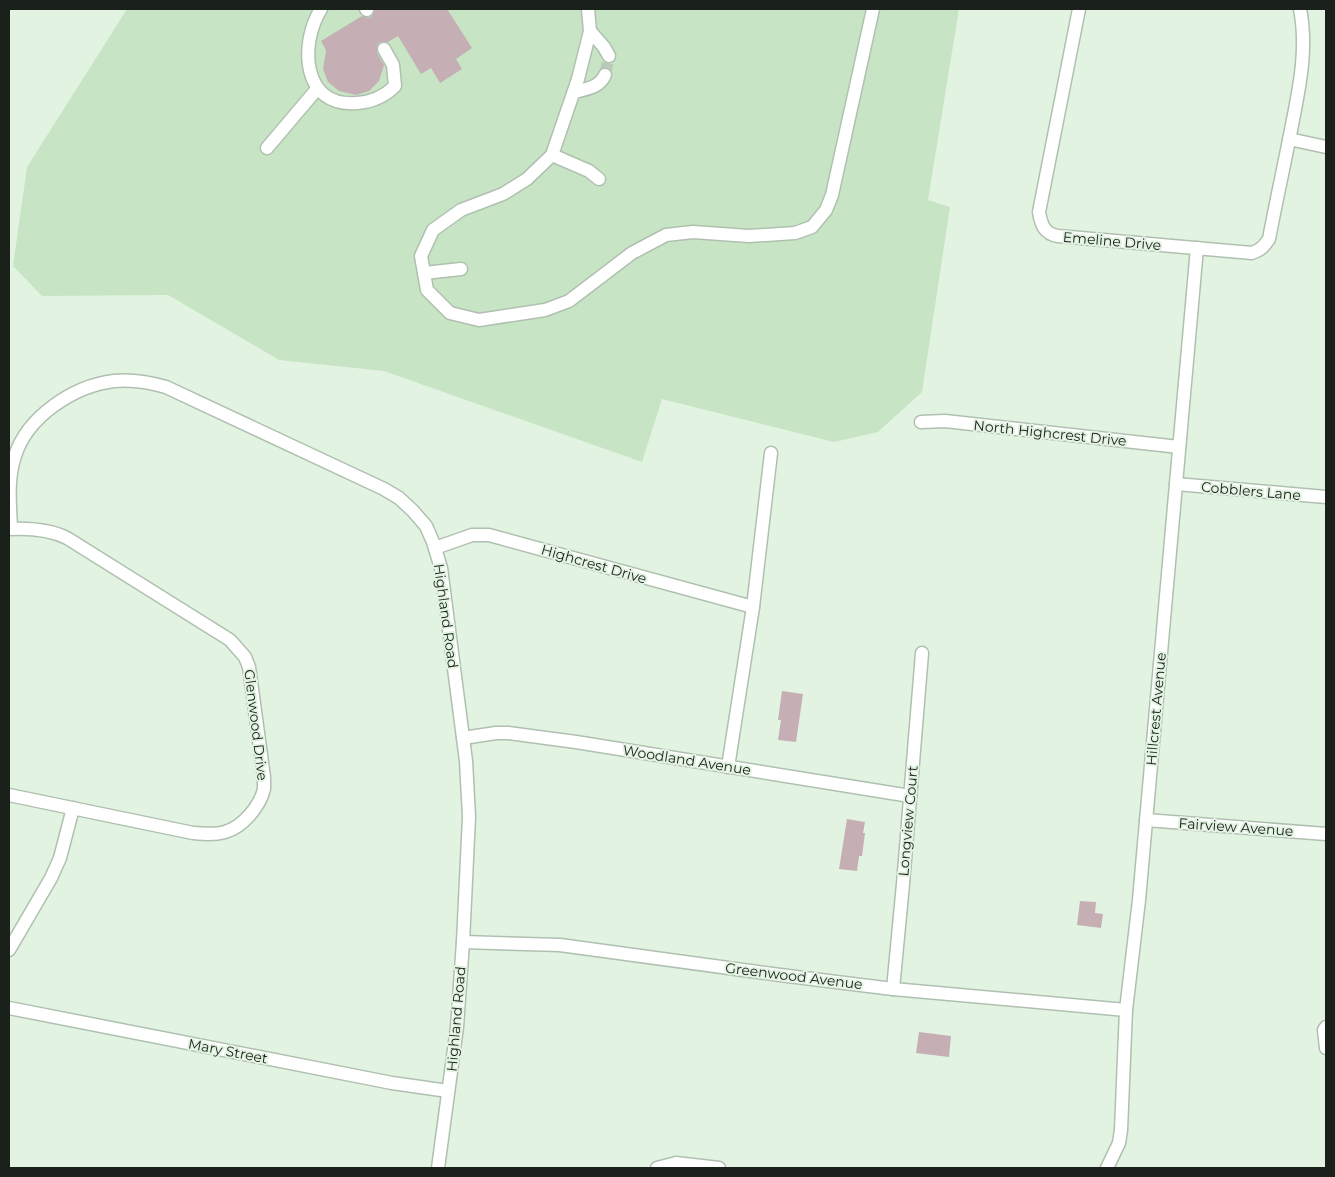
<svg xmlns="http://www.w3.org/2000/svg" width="1335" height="1177" viewBox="0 0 1335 1177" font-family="Montserrat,sans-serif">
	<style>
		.green { fill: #c7e5c5 }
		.building { fill: #c5aeb4 }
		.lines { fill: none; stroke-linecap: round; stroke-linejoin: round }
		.minor-tunnel { stroke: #bbc9ba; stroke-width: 12; stroke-dasharray: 12 6; stroke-linecap: butt }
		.minor-casing { stroke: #b0c0b0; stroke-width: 15 }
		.minor { stroke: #fff; stroke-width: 12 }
		.labels { text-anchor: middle; stroke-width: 4; stroke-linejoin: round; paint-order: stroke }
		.street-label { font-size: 14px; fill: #1a201a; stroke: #e3f3e2 }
	</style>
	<rect width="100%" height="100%" fill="#e3f3e2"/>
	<path class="green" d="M 127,9 L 959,9 L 928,200 L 950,207 L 922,392 L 878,432 L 834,442 L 662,399 L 642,462 L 384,371 L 279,360 L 168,295 L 42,296 L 13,266 L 27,167 Z"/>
	<g class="building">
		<path d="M 375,9 L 447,9 L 472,48 L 456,59 L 462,69 L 440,83 L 431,68 L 421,74 L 398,36 L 388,42 L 380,42 L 377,45 L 377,53 L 384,65 L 379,81 L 369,91 L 356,95 L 339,91 L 328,82 L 323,69 L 326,50 L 321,41 L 362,16 L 369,18 L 372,16 Z"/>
		<path d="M 782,691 L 803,694 L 796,742 L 778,740 L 781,720 L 778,720 Z"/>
		<path d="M 847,819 L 865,822 L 863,833 L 865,833 L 862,856 L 859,856 L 857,871 L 839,869 Z"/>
		<path d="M 1080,901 L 1096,902 L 1095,913 L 1103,914 L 1101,928 L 1077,925 Z"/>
		<path d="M 919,1032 L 951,1036 L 949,1057 L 916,1053 Z"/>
	</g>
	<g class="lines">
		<path class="minor-tunnel" d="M 605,75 L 609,56"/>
		<defs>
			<g id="minor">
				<path d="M 321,9 C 299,44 302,108 357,103 C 372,102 384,97 395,86 L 393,65 L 384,49"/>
				<path d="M 366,9 L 367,10"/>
				<path d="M 588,9 L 590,31 L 578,79 L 552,155 L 527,179 L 503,194 L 461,210 L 433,230 L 421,256 L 427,290 L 450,313 L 479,320 L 545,310 L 569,301 L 632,253 L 666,235 L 693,232 L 749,236 L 795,233 L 812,227 L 826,210 L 832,195 L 873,9"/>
				<path d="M 1079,9 L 1039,212 C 1041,224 1044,234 1058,236 L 1252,253 C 1261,250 1264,246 1269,239 C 1276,202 1284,166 1291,130 C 1299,89 1308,50 1300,9"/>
				<path d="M 590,31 L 604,47 L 609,56"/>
				<path d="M 574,92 C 586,89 599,88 605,75"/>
				<path d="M 1289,139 L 1326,147"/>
				<path d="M 267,148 L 317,89"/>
				<path d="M 552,155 L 589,171 L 599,179"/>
				<path d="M 424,273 L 461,269"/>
				<path d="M 921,422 L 945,421 L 1179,447"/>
				<path d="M 1176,484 L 1326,497"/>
				<path d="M 11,528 C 10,504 7,480 15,456 C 27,417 73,386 114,381 C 132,379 149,382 166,387 L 384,489 L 399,498 L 413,511 L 426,526 L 433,542 L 441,568 L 466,761 L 469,817 L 463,942 L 457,1027 L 438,1168"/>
				<path d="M 9,529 C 29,528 49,529 67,538 L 230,640 L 245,657 L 249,667 L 264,777 C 264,780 264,785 264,789 C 260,806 243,827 225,832 C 214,835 204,834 193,833 L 9,795"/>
				<path d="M 435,548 L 472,535 L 489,535 L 753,607"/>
				<path d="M 463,738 L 496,733 L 508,733 L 576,742 L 910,796"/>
				<path d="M 728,767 L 753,607 L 771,453"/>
				<path d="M 1146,820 L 1326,834"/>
				<path d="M 463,942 L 560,945 L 780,975 L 893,989 L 1126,1010"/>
				<path d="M 9,950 L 51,878 L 60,858 L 73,808"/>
				<path d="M 893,989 L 903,884 L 922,653"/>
				<path d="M 9,1008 L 392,1083 L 448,1091"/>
				<path d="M 1326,1027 L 1324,1030 L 1326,1048"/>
				<path d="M 657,1168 L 676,1163 L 719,1168"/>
				<path d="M 1107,1168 L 1119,1143 L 1121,1130 L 1126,1010 L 1139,900 L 1197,248"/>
			</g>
		</defs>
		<use href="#minor" class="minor-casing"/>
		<use href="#minor" class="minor"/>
	</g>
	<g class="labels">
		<g class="street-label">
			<text transform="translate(1112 241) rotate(5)" y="5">Emeline Drive</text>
			<text transform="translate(1050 433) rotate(6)" y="5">North Highcrest Drive</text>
			<text transform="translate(1251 491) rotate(5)" y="5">Cobblers Lane</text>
			<text transform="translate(594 564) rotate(16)" y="5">Highcrest Drive</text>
			<text transform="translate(446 616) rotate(82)" y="5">Highland Road</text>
			<text transform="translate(1156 709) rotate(-85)" y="5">Hillcrest Avenue</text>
			<text transform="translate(256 725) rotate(83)" y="5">Glenwood Drive</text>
			<text transform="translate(687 760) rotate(9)" y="5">Woodland Avenue</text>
			<text transform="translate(908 821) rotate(-85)" y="5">Longview Court</text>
			<text transform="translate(1236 827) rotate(4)" y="5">Fairview Avenue</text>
			<text transform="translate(794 976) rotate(7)" y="5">Greenwood Avenue</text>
			<text transform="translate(456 1019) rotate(-85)" y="5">Highland Road</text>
			<text transform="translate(228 1051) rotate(11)" y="5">Mary Street</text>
		</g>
	</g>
	<rect width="1335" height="1177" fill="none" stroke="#1a201a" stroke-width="20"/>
</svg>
